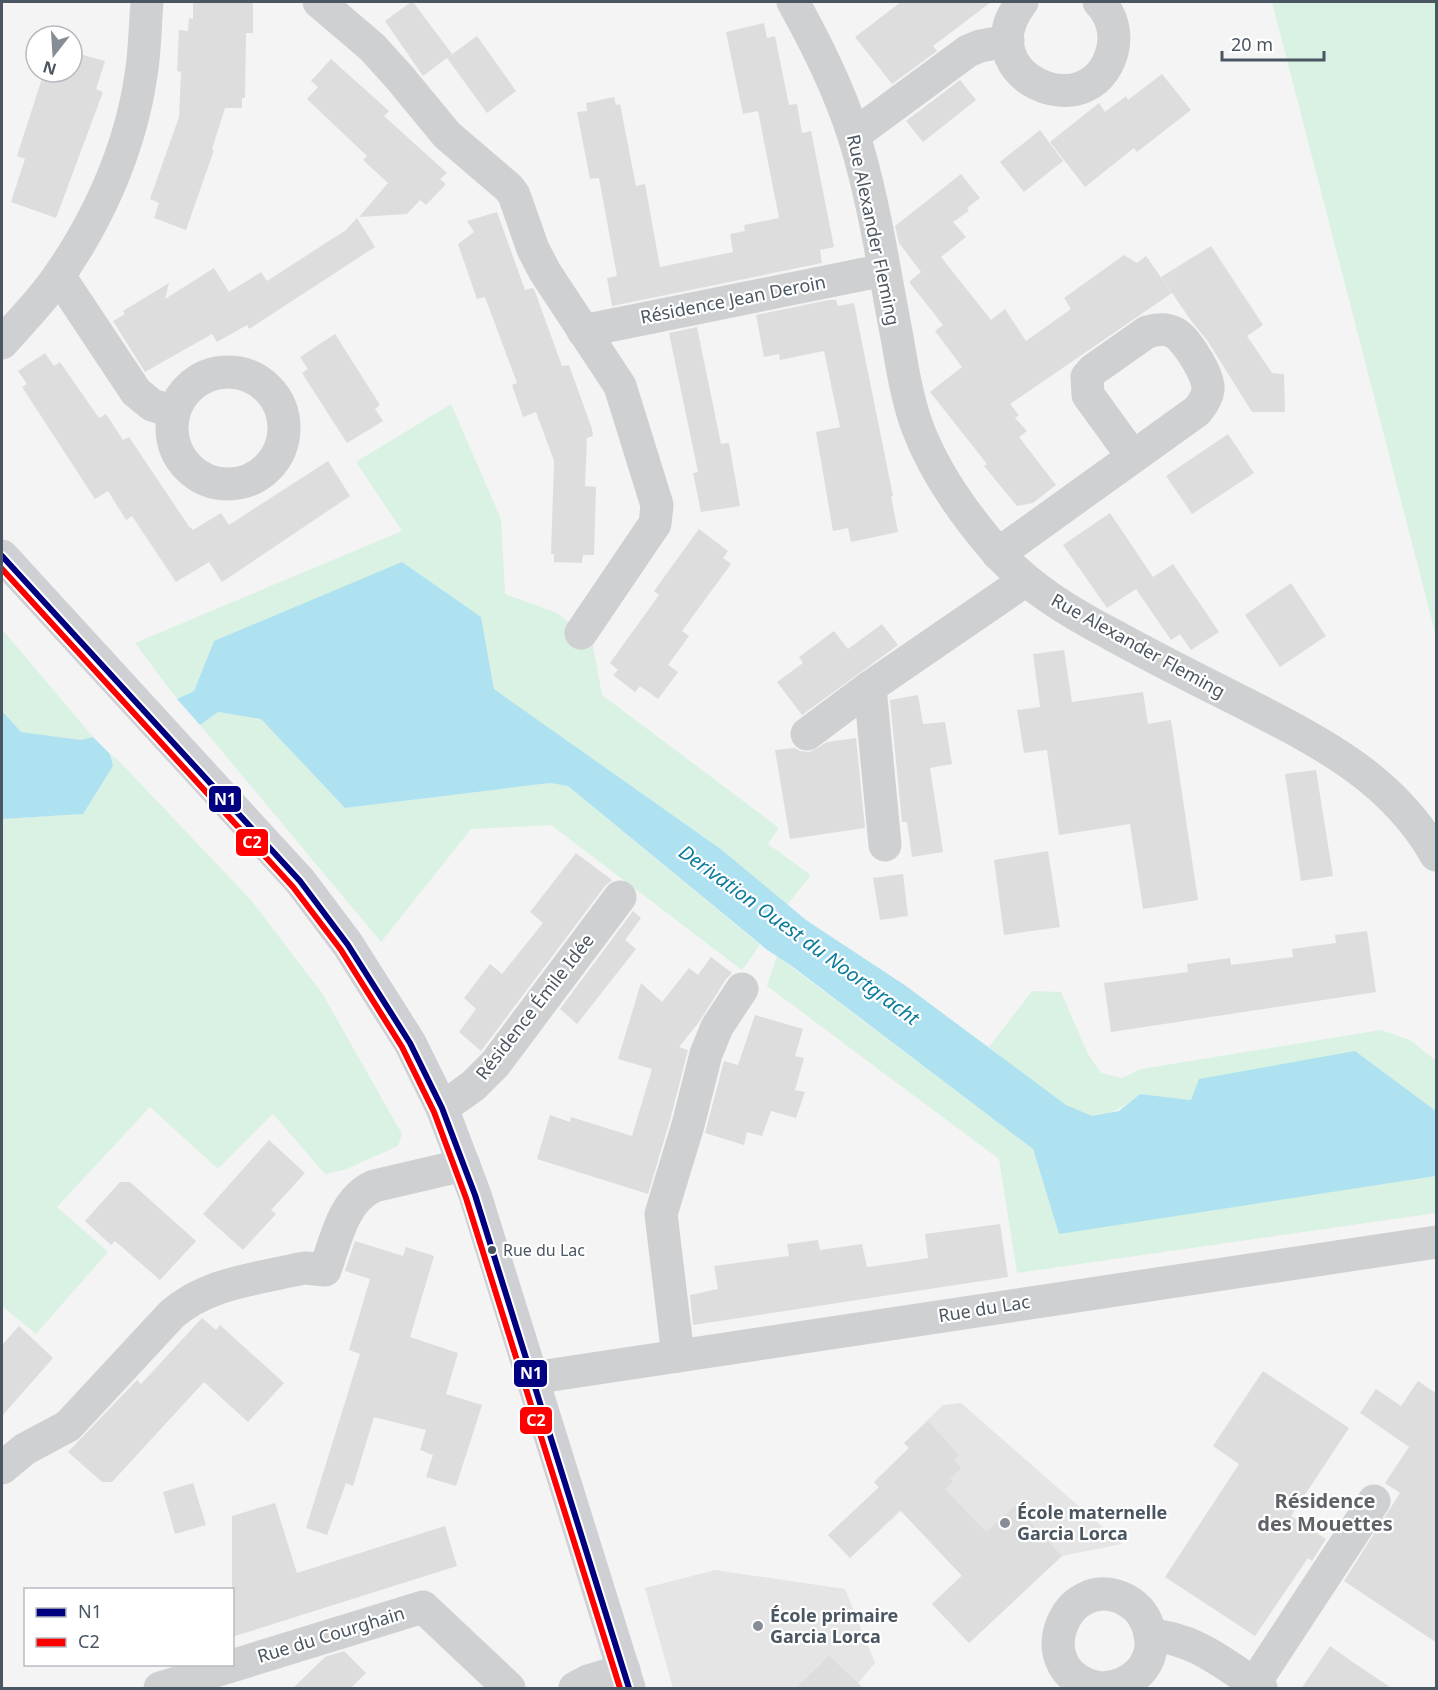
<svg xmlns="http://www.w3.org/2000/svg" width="1438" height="1690" viewBox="0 0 1438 1690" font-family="'Noto Sans',sans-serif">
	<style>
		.education { fill: #e6e5e6 }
		.green { fill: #d9f2e3 }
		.water { fill: #aee2f0 }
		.building { fill: #ddddde }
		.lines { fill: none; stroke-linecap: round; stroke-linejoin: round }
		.street { stroke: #ced0d2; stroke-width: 33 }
		.secondary { stroke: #ced0d4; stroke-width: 33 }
		.bus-1-casing { stroke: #fff; stroke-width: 10 }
		.bus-2-casing { stroke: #fff; stroke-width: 10 }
		.bus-1 { stroke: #010080; stroke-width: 6 }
		.bus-2 { stroke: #fe0000; stroke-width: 6 }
		.bus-dot { fill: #4a5661; stroke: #fff; stroke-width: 2 }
		.poi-dot { fill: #868d94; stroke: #fff; stroke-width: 2 }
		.labels { text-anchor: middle; stroke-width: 4.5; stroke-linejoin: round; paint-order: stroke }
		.bus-label { font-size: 16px; fill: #4a5661; stroke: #fff; text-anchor: start }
		.street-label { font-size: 18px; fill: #4a5661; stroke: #fff }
		.poi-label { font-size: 18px; font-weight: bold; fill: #4a5661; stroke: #fff; text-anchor: start }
		.water-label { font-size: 20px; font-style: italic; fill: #0c7c9b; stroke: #fff }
		.neighbourhood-label { font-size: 20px; font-weight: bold; fill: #5f6368; stroke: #fff }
		.line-badge { stroke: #fff; stroke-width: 2 }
		.badge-label { font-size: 16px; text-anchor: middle; font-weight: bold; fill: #fff }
	</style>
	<rect width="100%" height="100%" fill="#f4f4f4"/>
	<g class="education">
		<path d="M 961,1403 L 1122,1544 L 1062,1556 L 969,1643 L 932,1604 L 962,1575 L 901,1511 L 850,1558 L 828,1535 L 879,1488 L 874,1482 L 909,1448 L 904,1443 L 943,1405 Z"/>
		<path d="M 715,1570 L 845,1589 L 875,1663 L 854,1688 L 673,1688 L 645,1588 Z"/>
	</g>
	<g class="green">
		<path d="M 1272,2 L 1436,2 L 1436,636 Z"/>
		<path d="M 451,404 L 501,519 L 505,594 L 557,613 L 592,640 L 602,695 L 779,828 L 768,844 L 811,875 L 787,905 L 722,850 L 494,689 L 481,617 L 214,641 L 194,691 L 177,699 L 135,643 L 402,531 L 356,462 Z"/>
		<path d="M 2,630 L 6,634 L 93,737 L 81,740 L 21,732 L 2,711 Z"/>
		<path d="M 218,712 L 261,719 L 345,808 L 550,783 L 568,786 L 760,945 L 742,970 L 551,825 L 471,829 L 381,942 L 200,725 Z"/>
		<path d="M 110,754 L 118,760 L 251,900 L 322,993 L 402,1134 L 398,1146 L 344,1170 L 325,1174 L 273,1114 L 218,1169 L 150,1107 L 57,1207 L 108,1252 L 36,1334 L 2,1306 L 2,819 L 83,814 L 113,766 Z"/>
		<path d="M 777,956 L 1033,1149 L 1059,1233 L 1436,1176 L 1436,1213 L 1017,1273 L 999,1159 L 767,986 Z"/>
		<path d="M 1032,991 L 1061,992 L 1088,1054 L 1101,1073 L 1122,1078 L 1141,1069 L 1381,1030 L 1410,1040 L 1435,1060 L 1436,1062 L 1436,1111 L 1355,1051 L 1192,1100 L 1140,1094 C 1125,1106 1114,1114 1094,1116 C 1073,1117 1008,1062 989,1047 Z"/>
	</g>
	<g class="water">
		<path d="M 402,562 L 481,617 L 494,689 L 722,850 L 806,920 L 906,986 L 1066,1105 L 1092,1116 L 1119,1111 L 1140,1094 L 1191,1100 L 1199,1079 L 1355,1051 L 1436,1111 L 1436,1176 L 1059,1234 L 1033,1149 L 793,967 L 766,949 L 568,786 L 550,783 L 345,808 L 261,719 L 218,712 L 200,725 L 177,699 L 194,691 L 214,641 Z"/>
		<path d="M 2,711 L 21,732 L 81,740 L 93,737 L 110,754 L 113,766 L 83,814 L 2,819 Z"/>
	</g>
	<g class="building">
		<path d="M 193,2 L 253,2 L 253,33 L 246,33 L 245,98 L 242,98 L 242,108 L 225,108 L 212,149 L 214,150 L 186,230 L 154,218 L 159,203 L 150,199 L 179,117 L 181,72 L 177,71 L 179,30 L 188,31 L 189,18 L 193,19 Z"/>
		<path d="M 411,2 L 413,2 L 452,54 L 423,76 L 385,21 Z"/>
		<path d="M 901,2 L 991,2 L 933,46 L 937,51 L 892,84 L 855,37 Z"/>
		<path d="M 764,23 L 767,38 L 775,36 L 789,105 L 797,104 L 802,133 L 811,131 L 834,247 L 820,250 L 822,263 L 612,306 L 607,278 L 617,276 L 599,178 L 590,179 L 577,112 L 587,111 L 586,103 L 614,97 L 616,105 L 620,104 L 636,186 L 645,184 L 660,267 L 733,252 L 730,234 L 745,231 L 744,225 L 779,218 L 758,111 L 743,114 L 726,32 Z"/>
		<path d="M 477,36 L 516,91 L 487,113 L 447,58 Z"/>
		<path d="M 72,52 L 105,61 L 96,89 L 103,92 L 56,218 L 11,202 L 25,159 L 17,156 L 44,72 L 72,72 Z"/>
		<path d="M 331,59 L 389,111 L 384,116 L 447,173 L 440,179 L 446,184 L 426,205 L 420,200 L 407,214 L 359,217 L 388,183 L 363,160 L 367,156 L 307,99 L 318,87 L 311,81 Z"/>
		<path d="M 1162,74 L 1191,110 L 1137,152 L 1134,148 L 1085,187 L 1050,142 L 1099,103 L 1105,112 L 1126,96 L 1128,100 Z"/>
		<path d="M 960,80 L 976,100 L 923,142 L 906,121 Z"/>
		<path d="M 1040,130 L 1063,161 L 1024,192 L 1000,162 Z"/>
		<path d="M 961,174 L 980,198 L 967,208 L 969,211 L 953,222 L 966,237 L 941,257 L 991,320 L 1005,309 L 1026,341 L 1071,309 L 1064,298 L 1124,255 L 1137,263 L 1146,256 L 1172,293 L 1010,404 L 1019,415 L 1015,418 L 1027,431 L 1019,437 L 1056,485 L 1033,503 L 1017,506 L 984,466 L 987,464 L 930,392 L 962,367 L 935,331 L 943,325 L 909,282 L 921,272 L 899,243 L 895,226 Z"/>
		<path d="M 497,212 L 525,290 L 533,288 L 534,289 L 562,366 L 569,365 L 592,429 L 593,436 L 587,438 L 585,486 L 596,487 L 594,555 L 583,555 L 582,563 L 554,562 L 554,554 L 551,554 L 554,461 L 536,412 L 523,417 L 512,385 L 517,383 L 485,297 L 477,299 L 458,244 L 474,232 L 467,221 Z"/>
		<path d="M 357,218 L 375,247 L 249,329 L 247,325 L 217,342 L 212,334 L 145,372 L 113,321 L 125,314 L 123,311 L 169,283 L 165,299 L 214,268 L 229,292 L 261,272 L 267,281 L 346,230 Z"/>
		<path d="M 1211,246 L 1263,325 L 1247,336 L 1272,373 L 1284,374 L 1285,412 L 1252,412 L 1207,340 L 1192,322 L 1161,277 Z"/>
		<path d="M 829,300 L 836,300 L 838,306 L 854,303 L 893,496 L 891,496 L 898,532 L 851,542 L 848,528 L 833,531 L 816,432 L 840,427 L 824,351 L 780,360 L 779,354 L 764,357 L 756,315 Z"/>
		<path d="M 697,327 L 721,444 L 729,443 L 740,506 L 701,512 L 693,473 L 698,472 L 669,333 Z"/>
		<path d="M 335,334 L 380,405 L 375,409 L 383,421 L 347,443 L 302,373 L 308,369 L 300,357 Z"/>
		<path d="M 45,353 L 54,366 L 60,362 L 99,418 L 106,414 L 123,440 L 129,437 L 190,528 L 191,527 L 193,530 L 221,513 L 229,525 L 328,461 L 350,496 L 222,582 L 209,562 L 176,582 L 132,516 L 126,520 L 108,491 L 95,499 L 22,387 L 27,384 L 18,371 Z"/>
		<path d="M 1228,434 L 1254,473 L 1192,514 L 1166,476 Z"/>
		<path d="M 1110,513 L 1153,577 L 1173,564 L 1219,632 L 1191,650 L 1180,634 L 1171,640 L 1136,589 L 1107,608 L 1063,545 Z"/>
		<path d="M 699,529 L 728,551 L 723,558 L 731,564 L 682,631 L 689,636 L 668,665 L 678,672 L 658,699 L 640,686 L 635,692 L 613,675 L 618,670 L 610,663 L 659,595 L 654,591 Z"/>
		<path d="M 1291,583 L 1326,636 L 1280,667 L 1245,615 Z"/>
		<path d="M 882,624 L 898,645 L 802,715 L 777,682 L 803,663 L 799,657 L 834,631 L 848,649 Z"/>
		<path d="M 1064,650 L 1072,702 L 1143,692 L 1148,724 L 1171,720 L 1198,900 L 1143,909 L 1130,824 L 1059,835 L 1047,750 L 1024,753 L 1017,710 L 1040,707 L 1033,654 Z"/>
		<path d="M 918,695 L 923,724 L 945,722 L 952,764 L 930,768 L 943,852 L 912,857 L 907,822 L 902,822 L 890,700 Z"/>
		<path d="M 856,738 L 865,828 L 790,839 L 775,750 L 795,748 L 800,751 L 810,752 L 827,742 Z"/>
		<path d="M 1316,770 L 1333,876 L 1301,881 L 1285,774 Z"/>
		<path d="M 1048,851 L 1060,927 L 1004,935 L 994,860 Z"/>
		<path d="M 576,853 L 612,880 L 605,886 L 481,1051 L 459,1032 L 476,1009 L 464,998 L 490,964 L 502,974 L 543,923 L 530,912 Z"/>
		<path d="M 903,874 L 908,916 L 880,920 L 873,878 Z"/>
		<path d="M 633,911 L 641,918 L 625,940 L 636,949 L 577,1024 L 560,1009 Z"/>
		<path d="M 1367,931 L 1376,992 L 1111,1032 L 1104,983 L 1188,972 L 1187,964 L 1230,958 L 1231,965 L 1293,957 L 1292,949 L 1336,943 L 1335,935 Z"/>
		<path d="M 711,957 L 732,973 L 726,979 L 699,1022 L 679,1047 L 688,1050 L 670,1120 L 648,1194 L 537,1159 L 550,1115 L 570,1122 L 571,1117 L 632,1136 L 652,1069 L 618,1059 L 641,983 L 662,1002 L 689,968 L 698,975 Z"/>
		<path d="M 755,1015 L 803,1029 L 795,1056 L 804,1058 L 795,1090 L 805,1092 L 796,1118 L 771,1111 L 762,1136 L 747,1132 L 744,1145 L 705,1133 L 724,1061 L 738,1065 Z"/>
		<path d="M 269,1140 L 305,1173 L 271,1210 L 276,1214 L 243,1250 L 203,1214 Z"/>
		<path d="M 120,1182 L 130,1182 L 196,1241 L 160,1280 L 115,1241 L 111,1245 L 85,1221 Z"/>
		<path d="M 1000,1224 L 1008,1277 L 693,1325 L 690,1295 L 718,1289 L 714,1266 L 789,1256 L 787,1244 L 818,1240 L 820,1250 L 862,1244 L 867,1267 L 897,1263 L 928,1258 L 925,1234 Z"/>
		<path d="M 355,1241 L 403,1256 L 406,1247 L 434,1256 L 410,1337 L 458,1353 L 446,1394 L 482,1405 L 456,1486 L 426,1477 L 433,1455 L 420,1450 L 426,1430 L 374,1417 L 353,1486 L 346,1483 L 327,1535 L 306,1528 L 360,1354 L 349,1350 L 370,1279 L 345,1271 Z"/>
		<path d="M 202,1318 L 216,1330 L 220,1325 L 284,1383 L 248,1422 L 204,1382 L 112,1482 L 102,1482 L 68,1452 L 137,1380 L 141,1384 Z"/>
		<path d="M 19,1326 L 53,1358 L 2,1416 L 2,1345 Z"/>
		<path d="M 1263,1371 L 1349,1428 L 1291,1516 L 1326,1539 L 1312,1561 L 1308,1558 L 1255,1636 L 1165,1577 L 1239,1464 L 1213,1446 Z"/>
		<path d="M 1418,1381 L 1437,1394 L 1437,1643 L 1344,1581 L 1400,1493 L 1385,1483 L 1409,1447 L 1360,1413 L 1376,1389 L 1401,1406 Z"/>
		<path d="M 928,1421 L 959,1455 L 954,1460 L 961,1468 L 950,1479 L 953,1481 L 945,1489 L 986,1532 L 1015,1506 L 1062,1556 L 969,1643 L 932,1604 L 962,1576 L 900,1510 L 850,1558 L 828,1535 L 879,1487 L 874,1482 L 909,1448 L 904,1443 Z"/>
		<path d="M 193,1483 L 206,1525 L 175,1534 L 163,1492 Z"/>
		<path d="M 275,1503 L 297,1573 L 445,1526 L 457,1566 L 232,1637 L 232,1516 Z"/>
		<path d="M 1330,1646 L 1354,1663 L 1393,1689 L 1301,1689 Z"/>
		<path d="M 344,1651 L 366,1673 L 350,1689 L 292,1689 L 325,1657 Z"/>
		<path d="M 829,1656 L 864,1689 L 795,1689 Z"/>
	</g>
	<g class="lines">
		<g class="street">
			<path d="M 319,2 L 372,47 L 400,78 L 447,135 L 509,188 L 514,195 L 533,249 L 545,272 L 620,386 L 657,505 L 655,524 L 650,531 L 581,633"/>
			<path d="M 793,2 C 820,50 844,99 859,153 C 876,213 885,276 897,337 C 902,367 907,398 917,426 C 934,472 964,514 996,551 C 1028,587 1069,612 1111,634 C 1156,659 1202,682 1248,705 C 1322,743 1393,779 1436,855"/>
			<path d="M 1022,2 C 965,75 1090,131 1112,52 C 1117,34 1112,15 1099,2"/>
			<path d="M 854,135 L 968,51 L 980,46 L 1008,41"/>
			<path d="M 59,276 L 136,392 L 152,405 L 174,412"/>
			<path d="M 583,331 L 884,270"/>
			<path d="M 2,343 C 18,325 35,307 50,288 C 96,226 130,151 141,75 C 145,51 145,26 147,2"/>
			<circle cx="228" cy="428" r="56"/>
			<path d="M 998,554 L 1197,411 C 1202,405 1207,398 1208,390 C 1210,377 1187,340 1175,333 C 1166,328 1157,329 1147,332 L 1093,370 L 1087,377 L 1088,395 L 1133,457"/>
			<path d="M 870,687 L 885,845"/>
			<path d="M 807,734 L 870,687 L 1026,580"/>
			<path d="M 442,1108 L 473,1086 L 495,1064 L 620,897"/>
			<path d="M 678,1356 L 661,1214 L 688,1125 L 706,1054 L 717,1027 L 742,989"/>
			<path d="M 532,1378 L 1436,1242"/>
			<path d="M 2,1468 L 25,1449 L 68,1426 L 172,1314 C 207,1284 250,1280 294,1270 L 305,1268 L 325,1270 C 336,1240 343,1200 374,1186 L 464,1165"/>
			<path d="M 1150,1635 C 1195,1638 1225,1665 1261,1688"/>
			<path d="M 1254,1684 L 1374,1501"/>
			<path d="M 160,1688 L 423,1607 L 509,1688"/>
			<path d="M 575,1688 L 588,1681 L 624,1670"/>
			<path d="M 1101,1688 C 1023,1675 1064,1568 1126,1600 C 1139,1607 1147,1619 1150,1633 C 1156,1664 1133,1686 1103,1688"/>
		</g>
		<path class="secondary" d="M 2,556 L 300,881 L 348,945 L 410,1043 L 442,1108 L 475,1195 L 629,1688"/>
		<defs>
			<path id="bus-1" d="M 2,556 L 300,881 L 348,945 L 410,1043 L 442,1108 L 475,1195 L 629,1688"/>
			<path id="bus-2" d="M 2,569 L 293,887 L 341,950 L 402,1047 L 434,1112 L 466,1198 L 620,1688"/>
		</defs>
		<use href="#bus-1" class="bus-1-casing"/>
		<use href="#bus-2" class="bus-2-casing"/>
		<use href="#bus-1" class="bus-1"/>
		<use href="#bus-2" class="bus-2"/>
	</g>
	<circle class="bus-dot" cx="492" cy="1250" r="5"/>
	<g class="poi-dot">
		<circle cx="1005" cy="1523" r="6"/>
		<circle cx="758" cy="1626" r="6"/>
	</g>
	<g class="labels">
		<g class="bus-label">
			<text x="503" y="1256">Rue du Lac</text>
		</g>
		<g class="street-label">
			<text transform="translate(873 230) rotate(78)" y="6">Rue Alexander Fleming</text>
			<text transform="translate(733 300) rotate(-11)" y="6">Résidence Jean Deroin</text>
			<text transform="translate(1138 646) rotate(29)" y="6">Rue Alexander Fleming</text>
			<text transform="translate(535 1007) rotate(-52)" y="6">Résidence Émile Idée</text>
			<text transform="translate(984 1309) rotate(-9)" y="6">Rue du Lac</text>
			<text transform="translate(331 1635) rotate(-17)" y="6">Rue du Courghain</text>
		</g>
		<g class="poi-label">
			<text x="1017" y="1519">École maternelle<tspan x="1017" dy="21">Garcia Lorca</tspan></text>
			<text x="770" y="1622">École primaire<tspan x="770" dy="21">Garcia Lorca</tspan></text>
		</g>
		<g class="water-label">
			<text transform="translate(799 935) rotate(36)" y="7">Derivation Ouest du Noortgracht</text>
		</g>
		<g class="neighbourhood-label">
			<text x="1325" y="1508">Résidence<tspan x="1325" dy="23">des Mouettes</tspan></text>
		</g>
	</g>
	<g class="line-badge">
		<rect x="208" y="785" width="34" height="28" rx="6" fill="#010080"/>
		<rect x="235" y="828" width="34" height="29" rx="6" fill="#fe0000"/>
		<rect x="513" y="1359" width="35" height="29" rx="6" fill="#010080"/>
		<rect x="519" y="1406" width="34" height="29" rx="6" fill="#fe0000"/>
	</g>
	<g class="badge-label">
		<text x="225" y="805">N1</text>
		<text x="252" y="848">C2</text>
		<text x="531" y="1379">N1</text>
		<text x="536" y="1426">C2</text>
	</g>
	<rect width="1438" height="1690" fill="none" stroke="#4a5661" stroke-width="6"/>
	<rect x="24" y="1588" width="210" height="78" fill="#ffffff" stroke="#b7bbc0" stroke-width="1.5"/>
	<rect x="36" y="1608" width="30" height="9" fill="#010080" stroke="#b7bbc0" stroke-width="1.5"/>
	<text x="78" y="1618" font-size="18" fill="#4a5661">N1</text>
	<rect x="36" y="1638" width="30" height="9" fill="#fe0000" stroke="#b7bbc0" stroke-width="1.5"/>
	<text x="78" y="1648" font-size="18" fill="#4a5661">C2</text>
	<g transform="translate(54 54) rotate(197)"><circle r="28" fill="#ffffff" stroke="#b7bbc0" stroke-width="1.5"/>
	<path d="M0-4.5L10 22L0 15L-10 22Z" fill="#868d94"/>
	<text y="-9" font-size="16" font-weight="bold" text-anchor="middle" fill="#4a5661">N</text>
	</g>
	<path d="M1222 51v9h102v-9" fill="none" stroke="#4a5661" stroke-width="3"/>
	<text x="1231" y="51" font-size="18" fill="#4a5661" stroke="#ffffff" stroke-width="4.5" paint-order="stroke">20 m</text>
</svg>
